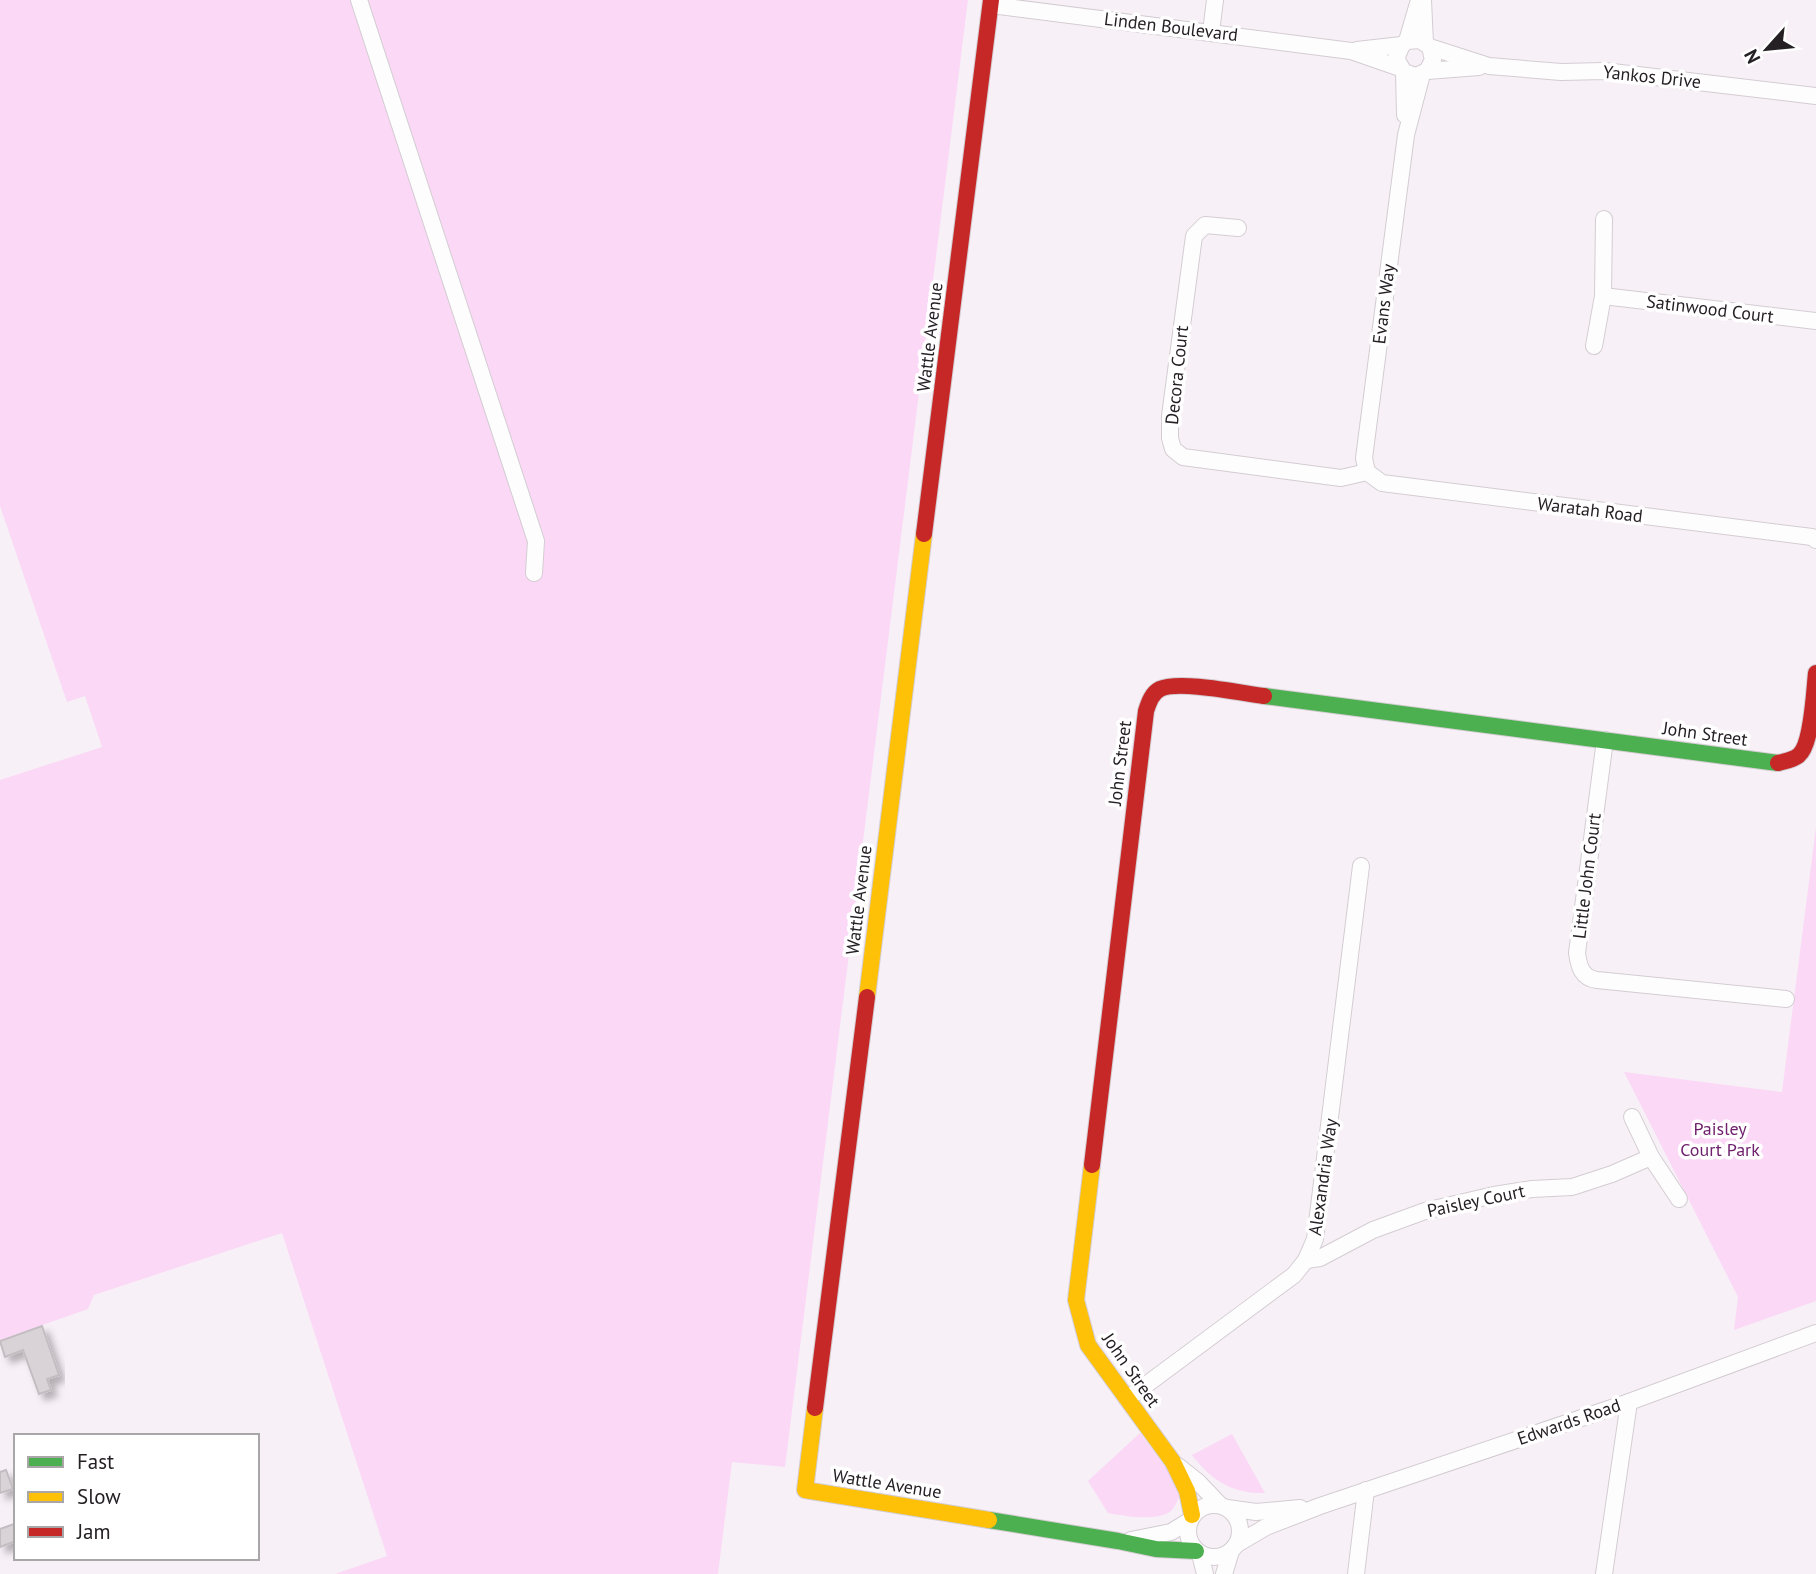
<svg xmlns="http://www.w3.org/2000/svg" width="1816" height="1574" viewBox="0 0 1816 1574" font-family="'PT Sans',sans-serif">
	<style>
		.green { fill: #fad8f6 }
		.building { fill: #d9d3d8; stroke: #c3bdc2; stroke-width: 2; filter: url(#shadow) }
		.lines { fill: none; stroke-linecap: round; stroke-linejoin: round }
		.street-casing { stroke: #d3cdd2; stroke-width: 18 }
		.fast-casing { stroke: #d3cdd2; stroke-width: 18 }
		.slow-casing { stroke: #d3cdd2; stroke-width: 18 }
		.jam-casing { stroke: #d3cdd2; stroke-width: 18 }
		.street { stroke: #fefdfe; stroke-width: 16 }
		.fast { stroke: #4caf50; stroke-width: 16 }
		.slow { stroke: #ffc107; stroke-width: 16 }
		.jam { stroke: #c62828; stroke-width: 16 }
		.labels { text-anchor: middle; stroke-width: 7; stroke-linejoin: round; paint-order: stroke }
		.street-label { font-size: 18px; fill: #252024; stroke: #fff }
		.park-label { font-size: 18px; fill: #6f216d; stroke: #fff }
	</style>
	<defs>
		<filter id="shadow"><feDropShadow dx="6" dy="6" stdDeviation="3.5" flood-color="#0004"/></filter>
	</defs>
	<rect width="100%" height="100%" fill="#f8f0f7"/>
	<g class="green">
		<path d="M 0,0 L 968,0 L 785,1467 L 732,1462 L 718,1574 L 335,1574 L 387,1556 L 282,1233 L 94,1295 L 88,1309 L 0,1340 L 0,780 L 102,747 L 85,696 L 67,702 L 0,506 Z"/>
		<path d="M 1816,827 L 1816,1301 L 1734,1330 L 1738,1297 L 1624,1072 L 1782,1092 Z"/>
		<path d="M 1140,1433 L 1173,1477 L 1180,1496 C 1177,1501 1175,1507 1171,1511 C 1157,1522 1124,1516 1108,1513 L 1088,1481 Z"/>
		<path d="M 1232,1434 L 1265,1493 C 1232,1494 1211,1480 1192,1455 Z"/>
	</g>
	<g class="building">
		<path d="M 42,1326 L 59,1375 L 47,1379 L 51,1390 L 39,1394 L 23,1350 L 5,1357 L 0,1341 Z"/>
		<path d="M 6,1470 L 13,1489 L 0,1493 L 0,1472 Z"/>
		<path d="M 14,1524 L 16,1530 L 16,1541 L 0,1547 L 0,1529 Z"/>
	</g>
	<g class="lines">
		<defs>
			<g id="street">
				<path d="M 359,0 L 536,541 L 534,573"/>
				<path d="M 1423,0 L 1425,43"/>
				<path d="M 991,5 L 1351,51 L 1400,68"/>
				<path d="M 1211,32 L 1215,0"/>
				<path d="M 1407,41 L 1419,0"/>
				<path d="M 1430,47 L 1433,60 L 1427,71 L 1416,76 L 1404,72 L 1398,62 L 1397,56 L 1402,45 L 1407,41 L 1420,40 L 1430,47 L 1489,66 L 1561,72 L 1604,71 L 1816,96"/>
				<path d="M 1357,50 L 1402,45"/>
				<path d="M 1427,71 L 1479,67"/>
				<path d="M 1404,72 L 1405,115"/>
				<path d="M 1238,228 L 1205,225 L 1194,236 L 1170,416 L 1170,438 L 1173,449 L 1183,457 L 1341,478 L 1367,472"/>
				<path d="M 1603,296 L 1816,321"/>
				<path d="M 1594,346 L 1603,296 L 1604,219"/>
				<path d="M 1367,472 L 1382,483 L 1812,537 L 1816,540"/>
				<path d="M 1367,472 L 1364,458 L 1406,135 L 1422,74"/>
				<path d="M 1605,740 L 1577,953 C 1579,967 1582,978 1597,980 L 1786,999"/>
				<path d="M 1632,1117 L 1651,1157 L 1679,1199"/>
				<path d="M 1306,1260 L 1320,1258 L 1373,1230 L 1425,1211 L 1494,1195 L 1532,1189 L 1572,1187 L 1612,1174 L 1651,1157"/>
				<path d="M 1127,1399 L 1294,1275 L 1306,1260 L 1315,1239 L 1361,866"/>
				<path d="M 1178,1466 L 1198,1482 L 1220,1505"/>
				<circle cx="1214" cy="1531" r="26"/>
				<path d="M 1227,1508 L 1256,1512 L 1300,1508"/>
				<path d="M 1131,1540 L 1171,1532 L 1189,1521"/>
				<path d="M 1237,1544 L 1266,1527 L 1320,1506 L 1629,1402 L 1816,1333"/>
				<path d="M 1200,1554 L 1205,1574"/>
				<path d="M 1224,1574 L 1231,1551"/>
				<path d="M 1356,1574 L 1366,1490"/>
				<path d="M 1604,1574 L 1629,1402"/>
			</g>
			<g id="fast">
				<path d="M 1264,696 L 1778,763"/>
				<path d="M 989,1520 L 1118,1541 L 1156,1549 L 1196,1551"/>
			</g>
			<g id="slow">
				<path d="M 867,997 L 924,534"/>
				<path d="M 1092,1165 L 1076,1300 L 1088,1345 L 1173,1462 L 1187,1491 L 1192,1515"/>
				<path d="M 815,1408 L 805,1490 L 989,1520"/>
			</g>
			<g id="jam">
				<path d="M 924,534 L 991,0"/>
				<path d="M 1778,763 C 1785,761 1794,760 1799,755 C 1812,744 1814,691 1816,673"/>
				<path d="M 1092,1165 L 1146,711 C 1149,702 1152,693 1160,689 C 1179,680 1241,693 1264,696"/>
				<path d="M 815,1408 L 867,997"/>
			</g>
		</defs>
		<use href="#street" class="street-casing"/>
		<use href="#fast" class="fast-casing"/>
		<use href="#slow" class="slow-casing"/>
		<use href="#jam" class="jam-casing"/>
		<use href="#street" class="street"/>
		<use href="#fast" class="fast"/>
		<use href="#slow" class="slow"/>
		<use href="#jam" class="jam"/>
	</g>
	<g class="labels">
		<g class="street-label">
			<text transform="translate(1171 27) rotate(7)" y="6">Linden Boulevard</text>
			<text transform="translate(1652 77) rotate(6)" y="6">Yankos Drive</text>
			<text transform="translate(1384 304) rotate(-83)" y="6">Evans Way</text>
			<text transform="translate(1710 309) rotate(7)" y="6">Satinwood Court</text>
			<text transform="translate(930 337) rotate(-83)" y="6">Wattle Avenue</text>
			<text transform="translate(1177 375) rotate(-84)" y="6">Decora Court</text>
			<text transform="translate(1590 510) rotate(7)" y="6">Waratah Road</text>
			<text transform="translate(1705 734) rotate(8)" y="6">John Street</text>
			<text transform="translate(1120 763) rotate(-83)" y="6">John Street</text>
			<text transform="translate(1587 876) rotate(-83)" y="6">Little John Court</text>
			<text transform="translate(859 900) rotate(-83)" y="6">Wattle Avenue</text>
			<text transform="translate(1323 1177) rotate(-82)" y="6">Alexandria Way</text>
			<text transform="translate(1476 1201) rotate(-12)" y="6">Paisley Court</text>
			<text transform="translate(1131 1370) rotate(55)" y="6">John Street</text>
			<text transform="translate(1569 1422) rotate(-19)" y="6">Edwards Road</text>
			<text transform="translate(887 1484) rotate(9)" y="6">Wattle Avenue</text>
		</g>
		<g class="park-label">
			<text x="1720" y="1135">Paisley<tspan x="1720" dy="21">Court Park</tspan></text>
		</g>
	</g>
	<rect x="14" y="1434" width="245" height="126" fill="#ffffff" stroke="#a8a6a7" stroke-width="2"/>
	<rect x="28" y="1457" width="35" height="10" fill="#4caf50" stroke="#a8a6a7" stroke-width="2"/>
	<text x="77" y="1469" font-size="21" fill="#252024">Fast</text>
	<rect x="28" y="1492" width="35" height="10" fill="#ffc107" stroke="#a8a6a7" stroke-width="2"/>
	<text x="77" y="1504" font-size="21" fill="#252024">Slow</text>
	<rect x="28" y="1527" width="35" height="10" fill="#c62828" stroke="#a8a6a7" stroke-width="2"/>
	<text x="77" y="1539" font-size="21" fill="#252024">Jam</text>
	<g transform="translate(1767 49) rotate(243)" stroke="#ffffff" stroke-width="5" paint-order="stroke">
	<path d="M0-5L12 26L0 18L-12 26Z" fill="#252024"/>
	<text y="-10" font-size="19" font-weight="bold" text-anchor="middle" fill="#252024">N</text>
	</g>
</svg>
